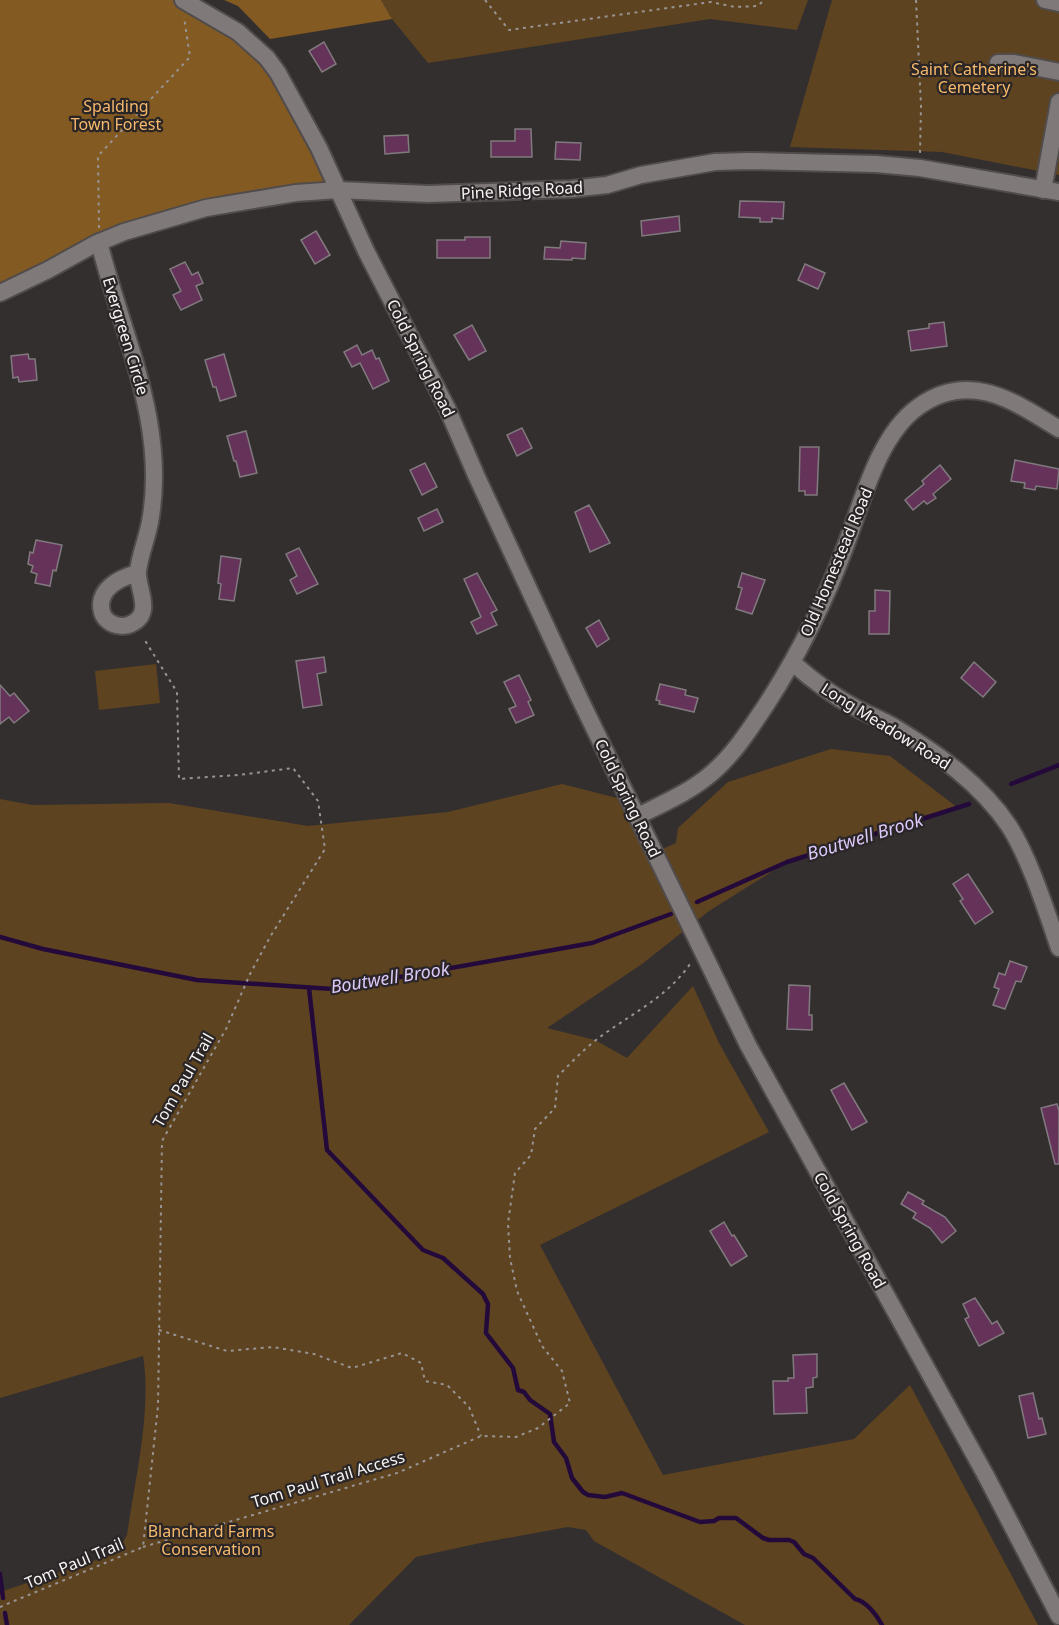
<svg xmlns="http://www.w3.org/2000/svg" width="1059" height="1625" viewBox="0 0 1059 1625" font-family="'Noto Sans',sans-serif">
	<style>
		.green { fill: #5e4320 }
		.forest { fill: #835a21 }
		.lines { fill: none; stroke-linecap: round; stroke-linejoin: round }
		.stream { stroke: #240a3b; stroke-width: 4.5 }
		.building { fill: #65335a; stroke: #807a7e; stroke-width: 1.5 }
		.minor-casing { stroke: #514c4c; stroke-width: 20 }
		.path { stroke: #989494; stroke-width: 2; stroke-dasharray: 3 4.5; stroke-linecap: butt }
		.minor { stroke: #80797a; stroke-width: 16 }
		.labels { text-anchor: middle; stroke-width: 4.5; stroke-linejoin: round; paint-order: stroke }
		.park-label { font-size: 16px; fill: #f7b96b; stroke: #2a2526 }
		.street-label { font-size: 16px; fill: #f7f4f4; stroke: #2a2526 }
		.water-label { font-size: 18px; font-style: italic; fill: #ddc8fa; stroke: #2a2526 }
	</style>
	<rect width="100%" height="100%" fill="#342f2f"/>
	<g class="green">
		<path d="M 381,0 L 808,0 L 797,30 L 710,19 L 428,63 L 392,19 Z"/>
		<path d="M 832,0 L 1059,0 L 1059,175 L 942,152 L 790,147 Z"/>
		<path d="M 156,664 L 160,703 L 99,710 L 95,671 Z"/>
		<path d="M 831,749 L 890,756 L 958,808 L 787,862 L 709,911 L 642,964 L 547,1028 L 595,1040 L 627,1058 L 693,986 L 719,1043 L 769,1132 L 540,1245 L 663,1475 L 854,1439 L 910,1385 L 1038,1625 L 745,1625 L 594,1541 L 586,1530 L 568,1527 L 480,1543 L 416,1557 L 349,1625 L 0,1625 L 0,1592 L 108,1556 L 118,1551 L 127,1535 C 135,1480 152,1410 143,1356 L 0,1398 L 0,799 L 32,805 L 169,803 L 308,826 L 448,812 L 562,784 L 617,798 L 646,856 L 676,843 L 678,828 L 728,782 Z"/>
	</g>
	<g class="forest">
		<path d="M 0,0 L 196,0 L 278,73 L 338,190 L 125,232 L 0,293 Z"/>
		<path d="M 224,0 L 381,0 L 392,19 L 270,39 L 238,6 Z"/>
	</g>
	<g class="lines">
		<g class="stream">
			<path d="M 1011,784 L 1059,765"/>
			<path d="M 697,902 L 787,862 L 969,804"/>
			<path d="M 0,937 L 43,949 L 197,980 L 333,989 L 592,943 L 671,914"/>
			<path d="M 309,988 L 327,1150 L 423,1250 L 443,1258 L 483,1294 L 488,1304 L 486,1333 L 513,1368 L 518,1390 L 524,1392 L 530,1400 L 550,1414 L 554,1442 L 566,1458 L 572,1478 L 583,1492 L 588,1495 L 605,1497 L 622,1493 L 700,1522 L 714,1521 L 719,1518 L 736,1518 L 763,1538 L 769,1540 L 789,1540 L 794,1542 L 804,1554 L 813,1558 L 855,1599 C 866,1601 877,1615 882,1625"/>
			<path d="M 0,1574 L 3,1598"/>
			<path d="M 5,1613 L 7,1625"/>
		</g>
	</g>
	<g class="building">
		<path d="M 324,42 L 336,64 L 322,72 L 309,51 Z"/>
		<path d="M 515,129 L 531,129 L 532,157 L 491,157 L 491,141 L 515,141 Z"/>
		<path d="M 408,135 L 409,152 L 385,154 L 384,136 Z"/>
		<path d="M 556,142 L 581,143 L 580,160 L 555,159 Z"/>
		<path d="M 740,201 L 784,202 L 783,219 L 772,218 L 772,222 L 760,222 L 760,218 L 739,217 Z"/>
		<path d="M 679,216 L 680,231 L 642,236 L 641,221 Z"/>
		<path d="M 316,231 L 330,255 L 315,264 L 301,240 Z"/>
		<path d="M 465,237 L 490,237 L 490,258 L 437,258 L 437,240 L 465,240 Z"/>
		<path d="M 561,241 L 586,243 L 585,259 L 572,258 L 572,260 L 544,259 L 545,247 L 560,248 Z"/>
		<path d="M 185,262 L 192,275 L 198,272 L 203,283 L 196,286 L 202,300 L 181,310 L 173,295 L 181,291 L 170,269 Z"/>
		<path d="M 805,264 L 825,273 L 818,289 L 798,280 Z"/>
		<path d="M 944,322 L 947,346 L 911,351 L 908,331 L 929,328 L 929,324 Z"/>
		<path d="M 472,325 L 486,351 L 469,360 L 454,335 Z"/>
		<path d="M 357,345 L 362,355 L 372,350 L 376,359 L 379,358 L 389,381 L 373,389 L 360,363 L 352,367 L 344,352 Z"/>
		<path d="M 28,354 L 29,359 L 35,359 L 37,380 L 19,382 L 18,377 L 13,378 L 11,356 Z"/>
		<path d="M 224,354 L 236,396 L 220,401 L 216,387 L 213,387 L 205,360 Z"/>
		<path d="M 522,428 L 532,448 L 517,456 L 507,435 Z"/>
		<path d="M 246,431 L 257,473 L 240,477 L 236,461 L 234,461 L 227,436 Z"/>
		<path d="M 800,447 L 819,447 L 817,495 L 805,495 L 805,491 L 799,491 Z"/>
		<path d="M 1015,460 L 1059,469 L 1057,489 L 1036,486 L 1035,490 L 1024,488 L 1025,483 L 1011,481 Z"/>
		<path d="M 425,463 L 437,487 L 422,495 L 410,470 Z"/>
		<path d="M 940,465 L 951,479 L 933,494 L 936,498 L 927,504 L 924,501 L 913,510 L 905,500 L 924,484 L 922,481 Z"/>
		<path d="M 589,505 L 610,543 L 590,552 L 575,512 Z"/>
		<path d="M 437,509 L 443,522 L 424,531 L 418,518 Z"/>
		<path d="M 36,540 L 62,545 L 56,571 L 53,570 L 50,586 L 35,583 L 37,574 L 31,572 L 33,566 L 28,564 L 30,552 L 33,553 Z"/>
		<path d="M 299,548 L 318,584 L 297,594 L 290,580 L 297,576 L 286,554 Z"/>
		<path d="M 221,556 L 241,559 L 234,601 L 219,599 L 221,584 L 218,583 Z"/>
		<path d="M 477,573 L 497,610 L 491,613 L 497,625 L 477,634 L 471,622 L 481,617 L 464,579 Z"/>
		<path d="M 742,573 L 765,580 L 752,614 L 736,609 L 742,588 L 738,587 Z"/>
		<path d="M 875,590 L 890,591 L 889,634 L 869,634 L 869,611 L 875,611 Z"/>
		<path d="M 599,620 L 609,639 L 597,647 L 586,628 Z"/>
		<path d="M 324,657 L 326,672 L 317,674 L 322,705 L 303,708 L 296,661 Z"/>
		<path d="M 974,662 L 996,682 L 983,697 L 961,678 Z"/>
		<path d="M 519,675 L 531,700 L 528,702 L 534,715 L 516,723 L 509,709 L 516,706 L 504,682 Z"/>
		<path d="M 660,684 L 686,690 L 685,695 L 698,698 L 694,712 L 659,704 L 660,701 L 656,700 Z"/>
		<path d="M 0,685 L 10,696 L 14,693 L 29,711 L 14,723 L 9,717 L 0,724 Z"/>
		<path d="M 968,874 L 993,912 L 975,924 L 960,901 L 963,899 L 953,884 Z"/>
		<path d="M 1010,961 L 1027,967 L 1021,982 L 1016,981 L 1005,1009 L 993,1005 L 999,989 L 994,987 L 999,973 L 1005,975 Z"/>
		<path d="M 789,985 L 810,986 L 809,1015 L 812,1015 L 812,1030 L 787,1029 Z"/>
		<path d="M 844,1083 L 867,1122 L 852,1130 L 831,1090 Z"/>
		<path d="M 1057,1104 L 1059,1111 L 1059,1164 L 1055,1164 L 1041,1108 Z"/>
		<path d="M 908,1192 L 924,1201 L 922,1204 L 945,1217 L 956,1231 L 942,1243 L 930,1228 L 913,1218 L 916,1213 L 901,1204 Z"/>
		<path d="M 724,1222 L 732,1236 L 734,1235 L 747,1256 L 731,1266 L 710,1231 Z"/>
		<path d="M 975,1298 L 992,1324 L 997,1321 L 1004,1333 L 979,1346 L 965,1319 L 969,1317 L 963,1304 Z"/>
		<path d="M 817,1354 L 817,1377 L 813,1378 L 813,1387 L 806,1388 L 807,1413 L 774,1414 L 773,1381 L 788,1381 L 788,1378 L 794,1378 L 793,1355 Z"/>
		<path d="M 1033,1393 L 1039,1419 L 1042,1418 L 1046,1434 L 1028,1438 L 1019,1396 Z"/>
	</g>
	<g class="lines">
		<defs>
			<g id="minor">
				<path d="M 183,0 L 238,32 L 267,58 L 278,73 L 319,148 L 366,251 L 447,408 L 476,475 L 577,693 L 748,1045 L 985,1474 L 1059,1616"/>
				<path d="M 1045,0 L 1059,3"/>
				<path d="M 998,63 L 1014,63 L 1059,72"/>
				<path d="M 1043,190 L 1059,102"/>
				<path d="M 99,242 C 122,335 168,424 150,522 C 147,538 140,555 138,571 C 136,587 155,613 131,624 C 125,627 120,627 113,624 C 108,622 103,617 102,612 C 96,589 120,578 137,573"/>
				<path d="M 0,293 L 48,270 L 95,244 L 124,232 L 206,208 L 296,193 L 338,190 L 428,194 L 571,189 L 607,185 L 641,175 L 715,162 L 749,161 L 876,164 L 920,168 L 1059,192"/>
				<path d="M 793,663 C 812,680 833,696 856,708 C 869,715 883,720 896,728 C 938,754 981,784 1009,826 C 1030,859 1046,910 1059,948"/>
				<path d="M 638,816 C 664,803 690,792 712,773 C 734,754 750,729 766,705 C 799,654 826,600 847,542 C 863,499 879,435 918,407 C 969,370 1014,401 1059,429"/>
			</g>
		</defs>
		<use href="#minor" class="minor-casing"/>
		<g class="path">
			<path d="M 485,0 L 509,30 L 711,2 L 735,7 L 758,6 L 764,0"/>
			<path d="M 916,0 L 921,106 L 920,153"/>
			<path d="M 99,228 L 98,156 L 190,57 L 184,17"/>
			<path d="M 159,1330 L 227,1351 L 273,1347 L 314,1354 L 352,1368 L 402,1353 L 421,1363 L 425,1381 L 447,1385 L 469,1407 L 481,1436"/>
			<path d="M 143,1547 L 397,1473 L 481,1436 L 516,1437 L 538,1428 L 570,1403 L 562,1371 L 542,1346 L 517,1291 L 510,1258 L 508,1223 L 515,1173 L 531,1155 L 535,1129 L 555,1108 L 558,1076 C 570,1064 582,1051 596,1040 C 627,1016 667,998 690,964"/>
			<path d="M 0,1607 L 143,1547 L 158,1406 L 162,1141 L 226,1029 L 250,974 L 270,937 L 325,849 L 318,801 L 293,768 L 239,775 L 179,779 L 177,692 L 144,639"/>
		</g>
		<use href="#minor" class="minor"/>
	</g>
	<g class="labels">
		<g class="park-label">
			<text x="974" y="75">Saint Catherine's<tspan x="974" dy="18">Cemetery</tspan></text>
			<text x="116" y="112">Spalding<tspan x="116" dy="18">Town Forest</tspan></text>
			<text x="211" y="1537">Blanchard Farms<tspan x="211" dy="18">Conservation</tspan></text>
		</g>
		<g class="street-label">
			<text transform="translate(522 190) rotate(-3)" y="6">Pine Ridge Road</text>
			<text transform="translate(126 336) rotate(73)" y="6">Evergreen Circle</text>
			<text transform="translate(421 358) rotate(63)" y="6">Cold Spring Road</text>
			<text transform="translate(836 562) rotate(-67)" y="6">Old Homestead Road</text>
			<text transform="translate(886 726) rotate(32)" y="6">Long Meadow Road</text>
			<text transform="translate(628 798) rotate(64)" y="6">Cold Spring Road</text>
			<text transform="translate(183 1080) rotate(-60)" y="6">Tom Paul Trail</text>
			<text transform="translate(850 1230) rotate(61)" y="6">Cold Spring Road</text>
			<text transform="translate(328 1479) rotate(-17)" y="6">Tom Paul Trail Access</text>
			<text transform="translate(74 1563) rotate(-23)" y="6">Tom Paul Trail</text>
		</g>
		<g class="water-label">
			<text transform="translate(865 837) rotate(-17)" y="6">Boutwell Brook</text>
			<text transform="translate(390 978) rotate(-9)" y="6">Boutwell Brook</text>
		</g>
	</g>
</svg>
